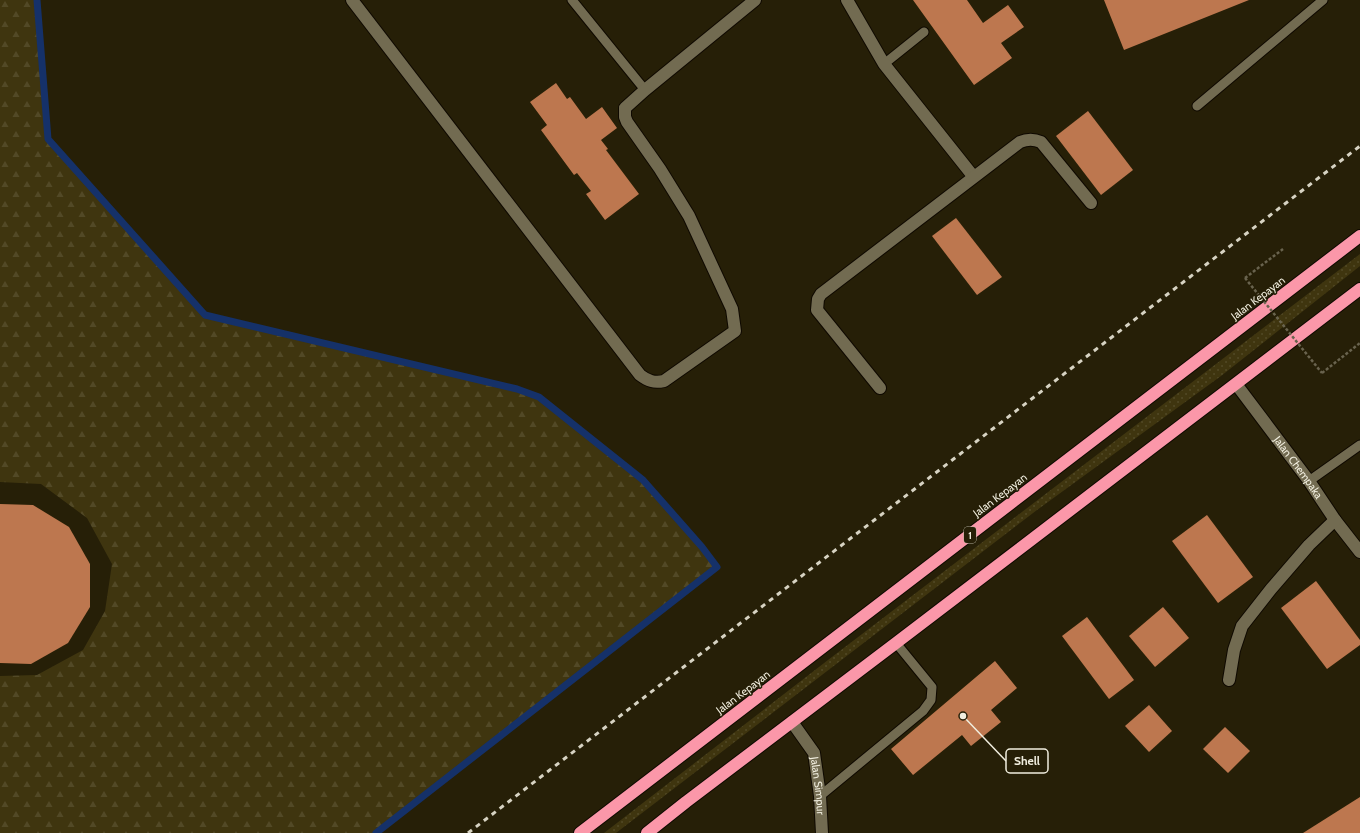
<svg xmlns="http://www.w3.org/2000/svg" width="1360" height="833" viewBox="0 0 1360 833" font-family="Cabin,sans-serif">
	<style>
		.grass { fill: url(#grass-dots) }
		.forest { fill: url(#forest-firs) }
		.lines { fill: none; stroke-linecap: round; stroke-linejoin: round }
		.stream { stroke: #153169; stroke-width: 7 }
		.building { fill: #bd774f }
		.lane-casing { stroke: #0f0900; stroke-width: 11 }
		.street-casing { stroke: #0f0900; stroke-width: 14 }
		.highway-casing { stroke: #0f0900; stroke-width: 14 }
		.path { stroke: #69634e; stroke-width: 2.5; stroke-dasharray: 3 2; stroke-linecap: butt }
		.lane { stroke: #726b51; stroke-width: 9 }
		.street { stroke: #726b51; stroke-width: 12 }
		.highway { stroke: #fb97a9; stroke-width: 12 }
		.rail { stroke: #d7d3c3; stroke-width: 3; stroke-dasharray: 5 5; stroke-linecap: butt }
		.path-bridge { stroke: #69634e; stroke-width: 2.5; stroke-dasharray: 3 2; stroke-linecap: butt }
		.labels { text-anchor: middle; stroke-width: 3; stroke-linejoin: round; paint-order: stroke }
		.shield { fill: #261f07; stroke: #b4b09e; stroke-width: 1 }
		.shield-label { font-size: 10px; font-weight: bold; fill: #f1eedf }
		.street-label { font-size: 11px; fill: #f1eedf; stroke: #261f07 }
		.leader { fill: none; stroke: #f1eedf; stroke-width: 1.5 }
		.callout-dot { fill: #f1eedf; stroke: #261f07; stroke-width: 1.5 }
		.callout { fill: #261f07; stroke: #f1eedf; stroke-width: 1.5 }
		.callout-label { font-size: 12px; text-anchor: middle; font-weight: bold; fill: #f1eedf }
	</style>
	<defs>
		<pattern id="grass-dots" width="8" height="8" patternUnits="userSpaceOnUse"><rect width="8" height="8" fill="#3f350f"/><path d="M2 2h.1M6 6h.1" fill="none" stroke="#524926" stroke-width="1.8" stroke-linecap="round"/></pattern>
		<pattern id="forest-firs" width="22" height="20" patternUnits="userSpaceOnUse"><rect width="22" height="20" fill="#3f350f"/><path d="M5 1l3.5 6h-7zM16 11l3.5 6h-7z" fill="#524926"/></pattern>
	</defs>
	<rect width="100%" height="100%" fill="#261f07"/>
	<path class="grass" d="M 1360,254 L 1360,266 L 1221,376 L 1037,510 L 616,833 L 604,833 L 828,660 Z"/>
	<path class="forest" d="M 0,0 L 37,0 L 48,139 L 205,315 L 517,389 L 539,397 L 643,480 L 702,547 L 717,567 L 376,833 L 0,833 L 0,676 L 37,675 L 83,650 L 105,611 L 112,564 L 87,518 L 41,484 L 0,482 Z"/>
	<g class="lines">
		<path class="stream" d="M 37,0 L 48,139 L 205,315 L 517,389 L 539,397 L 643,480 L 702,547 L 717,567 L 376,833"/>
	</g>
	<g class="building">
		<path d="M 913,0 L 967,0 L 983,23 L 1008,5 L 1024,27 L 1001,43 L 1012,58 L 974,85 Z"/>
		<path d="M 1104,0 L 1249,0 L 1124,50 Z"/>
		<path d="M 556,83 L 567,99 L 570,97 L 586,119 L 602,107 L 617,128 L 601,140 L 608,149 L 606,150 L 639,194 L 605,220 L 586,194 L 591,191 L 577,173 L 574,175 L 541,130 L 547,125 L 530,102 Z"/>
		<path d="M 1088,111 L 1133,170 L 1101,195 L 1056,136 Z"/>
		<path d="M 956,218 L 1002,277 L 977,295 L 932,236 Z"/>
		<path d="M 0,504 L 33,505 L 69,527 L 90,564 L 90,607 L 68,643 L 31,664 L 0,663 Z"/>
		<path d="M 1207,515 L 1253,577 L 1218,603 L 1172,541 Z"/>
		<path d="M 1316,581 L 1360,640 L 1360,645 L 1327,669 L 1281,608 Z"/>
		<path d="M 1163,607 L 1189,638 L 1155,667 L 1129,636 Z"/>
		<path d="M 1087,617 L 1134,680 L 1109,699 L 1062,636 Z"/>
		<path d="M 995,661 L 1017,688 L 991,710 L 1001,722 L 971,746 L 962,735 L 913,775 L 891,749 Z"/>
		<path d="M 1149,705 L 1172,731 L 1149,752 L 1125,726 Z"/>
		<path d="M 1225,727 L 1250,751 L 1228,773 L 1203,749 Z"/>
		<path d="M 1360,797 L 1360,833 L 1303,833 Z"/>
	</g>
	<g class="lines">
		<defs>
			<g id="lane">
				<path d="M 572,0 L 645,90"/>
				<path d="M 884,64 L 924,32"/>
				<path d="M 1197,106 L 1323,0"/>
				<path d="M 1309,481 L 1360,445"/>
				<path d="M 820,796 L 923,711 L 931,700 L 932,687 L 896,643"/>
			</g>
			<g id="street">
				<path d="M 352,0 L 640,375 C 648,381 654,383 664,381 L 735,331 L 732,309 L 689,216 L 660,169 L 627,122 L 625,117 L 625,108 L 645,90 L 755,0"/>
				<path d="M 847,0 L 884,64 L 973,176"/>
				<path id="s1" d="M 1236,384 L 1309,481 L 1335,520 L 1360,552"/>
				<path d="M 880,388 L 817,310 L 818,299 L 821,294 L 1020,142 C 1027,139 1034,139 1041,142 L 1091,203"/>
				<path d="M 1229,680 L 1234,650 L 1242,626 L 1271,589 L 1309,545 L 1335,520"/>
				<path id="s2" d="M 792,722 L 814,753 L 820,796 L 822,833"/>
			</g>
			<g id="highway">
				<path d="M 580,833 L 1360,236"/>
				<path d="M 647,833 L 686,802 L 896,643 L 1360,289"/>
			</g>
		</defs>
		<use href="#lane" class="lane-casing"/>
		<use href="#street" class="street-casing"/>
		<use href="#highway" class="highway-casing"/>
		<g class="path">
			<path d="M 1245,278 L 1283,249"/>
			<path d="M 1322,373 L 1360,343"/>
		</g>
		<use href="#lane" class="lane"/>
		<use href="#street" class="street"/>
		<use href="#highway" class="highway"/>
		<path class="rail" d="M 468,833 L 1360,146"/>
		<path class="path-bridge" d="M 1245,278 L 1322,373"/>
	</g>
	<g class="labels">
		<rect class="shield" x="964" y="527" width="12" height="16" rx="3"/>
		<g class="shield-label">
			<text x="970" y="539">1</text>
		</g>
		<g class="street-label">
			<text transform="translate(1258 298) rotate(-37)" y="4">Jalan Kepayan</text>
			<text dy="4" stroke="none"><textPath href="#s1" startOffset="104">Jalan Chempaka</textPath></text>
			<text transform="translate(1000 495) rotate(-37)" y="4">Jalan Kepayan</text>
			<text transform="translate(743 692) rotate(-37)" y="4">Jalan Kepayan</text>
			<text dy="4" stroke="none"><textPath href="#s2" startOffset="71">Jalan Simpur</textPath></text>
		</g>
	</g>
	<path class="leader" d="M963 716L1006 761"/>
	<circle class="callout-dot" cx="963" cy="716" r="4"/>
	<rect class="callout" x="1006" y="749" width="42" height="24" rx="4"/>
	<g class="callout-label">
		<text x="1027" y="765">Shell</text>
	</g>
</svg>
